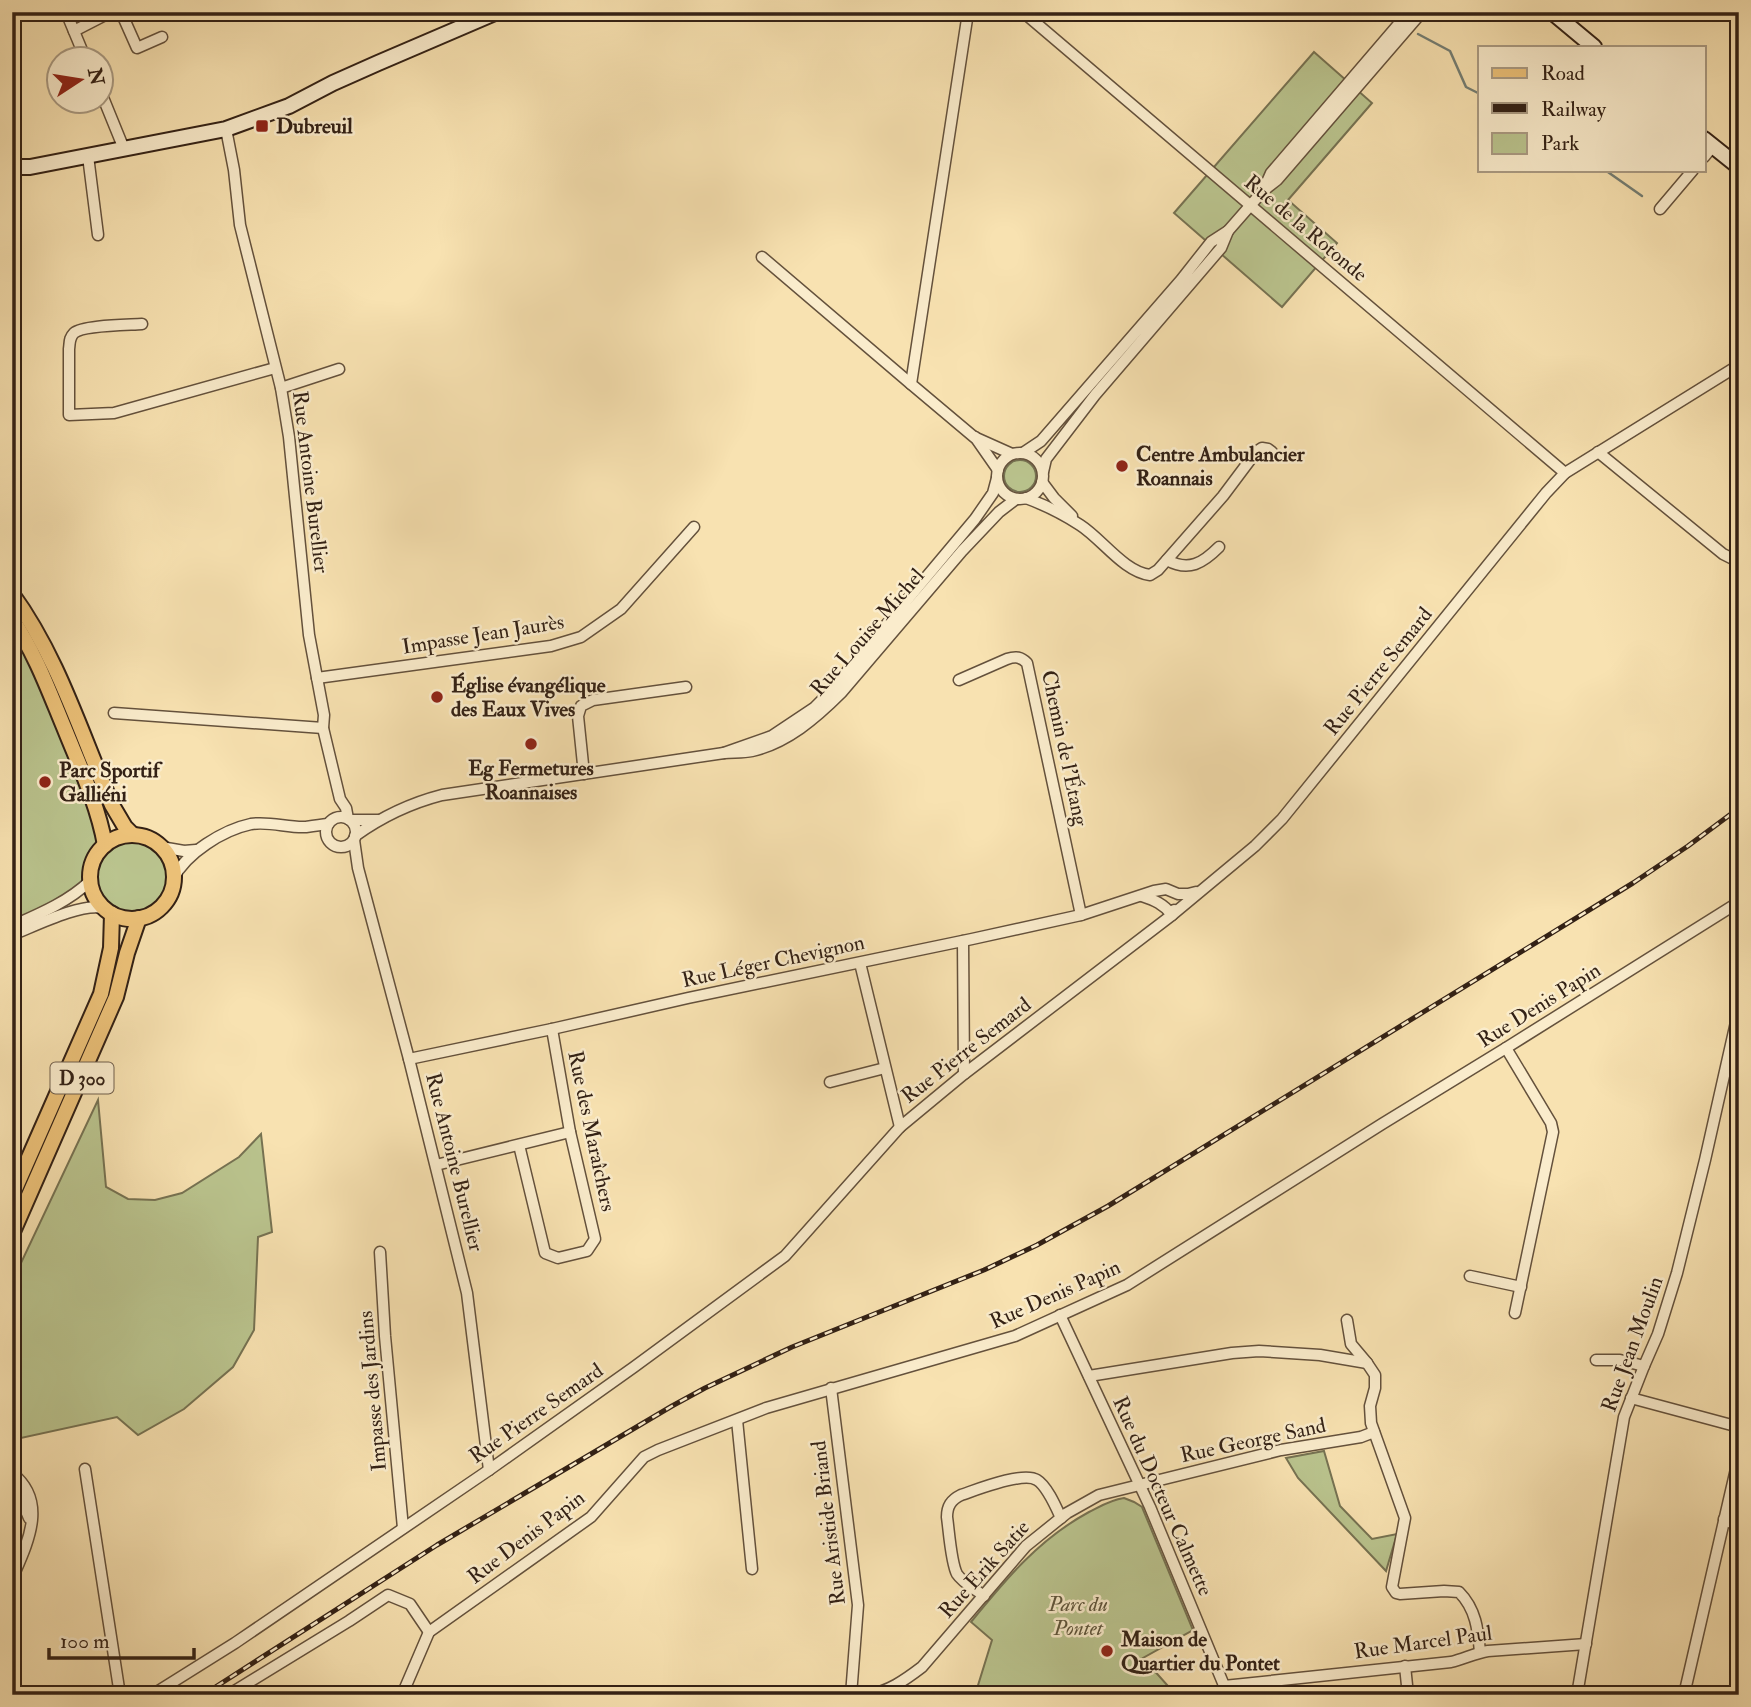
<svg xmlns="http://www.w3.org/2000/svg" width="1751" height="1707" viewBox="0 0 1751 1707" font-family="'IM FELL Double Pica',serif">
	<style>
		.green { fill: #bac48e; stroke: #767252; stroke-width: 2 }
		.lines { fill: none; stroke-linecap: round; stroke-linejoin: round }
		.stream { stroke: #747e74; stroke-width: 2.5 }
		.street-casing { stroke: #64513c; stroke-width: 13 }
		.secondary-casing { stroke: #332115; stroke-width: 18 }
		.primary-casing { stroke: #332115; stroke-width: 18 }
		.street { stroke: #faeccc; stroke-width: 10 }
		.secondary { stroke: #faeccc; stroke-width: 14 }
		.primary { stroke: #ecc178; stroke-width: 14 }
		.rail-casing { stroke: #332115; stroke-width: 5 }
		.rail { stroke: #faeccc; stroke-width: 2.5; stroke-dasharray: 8; stroke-linecap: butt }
		.poi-dot { fill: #8f2418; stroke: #faeccc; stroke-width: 2.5 }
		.labels { text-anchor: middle; stroke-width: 5; stroke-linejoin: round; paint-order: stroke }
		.shield { fill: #faeccc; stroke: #6f5e4c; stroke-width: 2 }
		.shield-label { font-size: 19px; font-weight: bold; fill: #332115 }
		.poi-label { font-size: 21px; font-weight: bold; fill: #332115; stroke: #faeccc; text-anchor: start }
		.street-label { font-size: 21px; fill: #332115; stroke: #faeccc }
		.park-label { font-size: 21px; font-style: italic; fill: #5c5239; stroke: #faeccc }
	</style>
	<rect width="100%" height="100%" fill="#f8e2b1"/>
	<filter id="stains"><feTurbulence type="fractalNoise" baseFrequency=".00286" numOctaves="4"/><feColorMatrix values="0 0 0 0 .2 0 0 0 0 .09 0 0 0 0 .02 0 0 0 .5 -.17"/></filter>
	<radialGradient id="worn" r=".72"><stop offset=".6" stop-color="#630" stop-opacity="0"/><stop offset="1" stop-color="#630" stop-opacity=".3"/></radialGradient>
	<g class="green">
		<path d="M 1314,52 L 1372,103 L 1288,200 L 1337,243 L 1282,307 L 1174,213 Z"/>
		<circle cx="1020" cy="476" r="16"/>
		<path d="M 12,630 L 25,650 L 59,732 L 97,832 L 99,842 L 85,865 L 84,882 L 53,902 L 12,923 Z"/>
		<circle cx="132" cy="876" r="36"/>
		<path d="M 98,1100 L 106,1187 L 128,1199 L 155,1200 L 182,1193 L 239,1157 L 261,1134 L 272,1232 L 258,1237 L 254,1330 L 233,1367 L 184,1409 L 138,1435 L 117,1417 L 16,1439 L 15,1460 L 12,1459 L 12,1282 Z"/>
		<path d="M 1324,1451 L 1340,1506 L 1372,1539 L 1397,1534 L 1386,1571 L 1298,1478 L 1286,1458 Z"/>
		<path d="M 1124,1498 L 1134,1502 L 1142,1507 L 1193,1630 L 1143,1658 L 1176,1695 L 975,1695 L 992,1640 L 971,1622 C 1006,1579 1039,1539 1089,1512 C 1101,1506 1110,1500 1124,1498 Z"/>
	</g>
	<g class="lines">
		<g class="stream">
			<path d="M 1418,34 L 1450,51 L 1466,87 L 1480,94"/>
			<path d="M 1605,170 L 1642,196"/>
		</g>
		<defs>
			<g id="street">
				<path d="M 66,12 L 86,60"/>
				<path d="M 121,12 L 137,48 L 162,37"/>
				<path d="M 971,12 L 967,19 L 911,384 L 974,437 L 1012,454"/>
				<path d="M 1023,12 L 1565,473"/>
				<path d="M 1409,12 L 1271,173 L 1263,191 L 1277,180 L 1422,12"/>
				<path d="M 74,31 L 111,12"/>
				<path d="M 102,95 L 124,149"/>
				<path d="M 226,129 L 234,170 L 240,225 L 281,388 L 289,437 L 309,635 L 324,715 L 323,728 L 340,799 L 346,808 L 348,819"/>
				<path d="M 88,156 L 98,235"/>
				<path d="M 1704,157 L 1713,146"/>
				<path d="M 1660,209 L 1693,170"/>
				<path d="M 1228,231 L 1263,191"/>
				<path d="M 762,257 L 911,384"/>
				<path d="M 142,324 C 128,325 83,325 74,333 C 69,338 70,342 69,349 L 69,415 L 114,413 L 275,368"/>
				<path d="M 281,388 L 339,369"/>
				<path d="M 975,437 L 998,470"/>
				<path d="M 1598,452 L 1723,554 L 1739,562"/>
				<path d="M 1023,453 L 1041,441 L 1181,280 L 1211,242 L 1228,231 L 1221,248 L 1095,395 L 1046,459 L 1043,472"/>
				<circle cx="1020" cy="476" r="23"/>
				<path d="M 997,478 L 993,493 L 975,519 L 829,693 L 814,708 L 772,736 L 724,753 C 733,752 743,753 752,751 C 787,743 816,718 841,693 L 962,551 L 999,512 L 1016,499"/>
				<path d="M 1042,482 L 1054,498 L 1072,516"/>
				<path d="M 1026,498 C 1045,505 1063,514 1080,525 C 1102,539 1124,572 1150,575 L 1158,570 L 1223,496 L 1256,452 L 1262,448 L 1268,449 L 1272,452"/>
				<path d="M 1167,560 C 1189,572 1203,563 1219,547"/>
				<path d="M 317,678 L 551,646 L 581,637 L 621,609 L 694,527"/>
				<path d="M 959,680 L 1007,659 C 1016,656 1021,657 1027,663 L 1081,915"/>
				<path d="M 114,713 L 323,728"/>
				<path d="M 584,774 L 578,716 L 581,706 L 593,700 L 686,687"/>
				<circle cx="341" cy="832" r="15"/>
				<path d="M 350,820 L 378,820"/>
				<path d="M 355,836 C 380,818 411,803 442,795 L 724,753"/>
				<path d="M 354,840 L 358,868 L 409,1059 L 467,1293 L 489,1470"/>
				<path d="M 161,847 L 184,851 L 196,850"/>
				<path d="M 173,879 C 186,853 223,830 251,824 C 270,821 288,828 306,827 C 313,826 320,825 328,824"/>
				<path d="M 1142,896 C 1154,900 1164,904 1172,915 L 1174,910"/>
				<path d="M 12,926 C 39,914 68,902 90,881"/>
				<path d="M 12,935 C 35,926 80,903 103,908"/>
				<path d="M 963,941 L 964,1074"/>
				<path d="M 860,963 L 900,1127"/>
				<path d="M 1506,1048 L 1551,1123 L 1553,1132 L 1515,1313"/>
				<path d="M 409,1059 L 552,1029 L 688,998 L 972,939 L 1081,915 L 1154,891 L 1166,889 L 1178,894 L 1188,894 L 1196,892"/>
				<path d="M 830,1082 L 885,1068"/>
				<path d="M 519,1145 L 545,1253 L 558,1258 L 587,1251 L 595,1239 L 570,1132 L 552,1029"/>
				<path d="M 436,1165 L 570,1132"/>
				<path d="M 380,1252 L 385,1336 L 403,1528"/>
				<path d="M 1470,1276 L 1521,1287"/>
				<path d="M 1060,1315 L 1150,1507 L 1228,1695"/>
				<path d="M 1347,1320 L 1351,1344 L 1367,1363 L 1375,1375 L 1375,1388 L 1370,1406 L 1371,1423 L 1405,1518 L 1392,1587 L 1396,1593 L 1400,1594 L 1444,1591 L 1459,1592 C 1476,1609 1478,1630 1480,1652"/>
				<path d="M 1596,1360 L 1620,1360 L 1644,1366"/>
				<path d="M 1089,1376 L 1232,1353 L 1259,1351 L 1320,1355 L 1367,1363"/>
				<path d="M 831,1388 L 858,1605 L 851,1695"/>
				<path d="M 1631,1398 L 1739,1427"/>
				<path d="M 737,1420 L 752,1569"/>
				<path d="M 85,1469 L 120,1695"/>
				<path d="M 12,1473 C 49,1502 27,1544 12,1579"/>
				<path d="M 12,1486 L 18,1492 L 29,1518"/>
				<path d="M 1724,1519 L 1739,1527"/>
				<path d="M 984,1596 C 975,1589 963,1583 957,1574 C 951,1563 949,1531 947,1517 C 947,1506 951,1500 961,1495 C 976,1490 1023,1471 1037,1480 C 1047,1486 1056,1507 1061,1518"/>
				<path d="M 1405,1666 L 1408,1695"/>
				<path d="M 1224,1686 L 1451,1662 C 1464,1659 1475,1653 1488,1651 L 1586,1644"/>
				<path d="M 152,1695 L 235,1643 L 489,1470 L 634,1367 L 785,1256 L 900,1127 L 964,1074 L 1172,915 L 1255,846 L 1282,819 L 1546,493 L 1565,473 L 1739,365"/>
				<path d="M 228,1695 L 349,1621 L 388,1595 L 410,1604 L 429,1632"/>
				<path d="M 402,1695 L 429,1632 L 591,1517 L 644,1457 L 658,1450 L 766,1408 L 1015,1336 L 1127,1285 L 1382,1124 L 1506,1048 L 1739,902"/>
				<path d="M 867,1695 C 888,1692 905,1680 922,1667 L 1026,1546 L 1067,1513 L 1099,1495 L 1281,1450 L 1361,1437 L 1374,1432"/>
				<path d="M 1577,1695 L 1624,1417 L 1644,1366 L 1658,1334 L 1677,1273 L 1705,1160 L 1739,1009"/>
				<path d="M 1684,1695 L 1739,1456"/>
			</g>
			<g id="secondary">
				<path d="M 1552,12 L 1594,47"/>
				<path d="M 1704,139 L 1739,167"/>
				<path d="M 12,167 L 30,167 L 226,129 L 289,106 L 333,83 L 378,63 L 497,12"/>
			</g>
			<g id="primary">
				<path d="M 12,594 C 58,657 81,734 112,805 L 125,827 L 133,835"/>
				<path d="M 12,619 C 36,654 50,694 66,732 C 81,769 98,806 105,845"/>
				<circle cx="132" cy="877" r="42"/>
				<path d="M 12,1196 L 101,994 L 111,948 L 112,914"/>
				<path d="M 12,1234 L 116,997 L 127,953 L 139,918"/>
			</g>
		</defs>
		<use href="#street" class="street-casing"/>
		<use href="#secondary" class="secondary-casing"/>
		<use href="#primary" class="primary-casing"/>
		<use href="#street" class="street"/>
		<use href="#secondary" class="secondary"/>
		<use href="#primary" class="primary"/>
		<defs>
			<path id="rail" d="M 203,1695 L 437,1545 L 672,1406 L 705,1388 L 792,1347 L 984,1270 L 1037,1245 L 1108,1206 L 1633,883 L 1688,846 L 1739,808"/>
		</defs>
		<use href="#rail" class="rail-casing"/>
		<use href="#rail" class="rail"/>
	</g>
	<g class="poi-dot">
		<rect x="255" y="119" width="14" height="14" rx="3.5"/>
		<circle cx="1122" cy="466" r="7"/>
		<circle cx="437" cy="697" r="7"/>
		<circle cx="531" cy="744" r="7"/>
		<circle cx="45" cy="782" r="7"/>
		<circle cx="1107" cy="1651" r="7"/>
	</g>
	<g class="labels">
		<rect class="shield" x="50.5" y="1062.5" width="63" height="31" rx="5"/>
		<g class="shield-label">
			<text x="82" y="1085">D 300</text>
		</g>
		<g class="poi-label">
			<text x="276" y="133">Dubreuil</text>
			<text x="1136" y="461">Centre Ambulancier<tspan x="1136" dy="24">Roannais</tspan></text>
			<text x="451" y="692">Église évangélique<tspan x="451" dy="24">des Eaux Vives</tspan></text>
			<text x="531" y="775" text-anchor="middle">Eg Fermetures<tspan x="531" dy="24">Roannaises</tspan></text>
			<text x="59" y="777">Parc Sportif<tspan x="59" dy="24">Galliéni</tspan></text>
			<text x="1121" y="1646">Maison de<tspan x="1121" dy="24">Quartier du Pontet</tspan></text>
		</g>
		<g class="street-label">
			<text transform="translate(1306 228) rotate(40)" y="7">Rue de la Rotonde</text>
			<text transform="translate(311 482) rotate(83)" y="7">Rue Antoine Burellier</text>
			<text transform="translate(867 632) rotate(-49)" y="7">Rue Louise Michel</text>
			<text transform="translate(483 634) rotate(-9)" y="7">Impasse Jean Jaurès</text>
			<text transform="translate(1378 671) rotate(-51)" y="7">Rue Pierre Semard</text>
			<text transform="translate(1065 748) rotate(78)" y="7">Chemin de l'Étang</text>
			<text transform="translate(773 961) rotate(-12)" y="7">Rue Léger Chevignon</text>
			<text transform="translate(1539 1005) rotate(-32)" y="7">Rue Denis Papin</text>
			<text transform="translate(966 1050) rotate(-38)" y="7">Rue Pierre Semard</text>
			<text transform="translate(592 1131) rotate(78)" y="7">Rue des Maraîchers</text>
			<text transform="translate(455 1162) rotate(76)" y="7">Rue Antoine Burellier</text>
			<text transform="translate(1055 1294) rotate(-24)" y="7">Rue Denis Papin</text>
			<text transform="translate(1632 1344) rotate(-70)" y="7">Rue Jean Moulin</text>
			<text transform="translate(372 1391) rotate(-95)" y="7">Impasse des Jardins</text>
			<text transform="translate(536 1413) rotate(-35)" y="7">Rue Pierre Semard</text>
			<text transform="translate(1253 1440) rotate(-12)" y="7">Rue George Sand</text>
			<text transform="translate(1163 1496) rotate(66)" y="7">Rue du Docteur Calmette</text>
			<text transform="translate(828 1523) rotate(-97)" y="7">Rue Aristide Briand</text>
			<text transform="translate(526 1537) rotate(-37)" y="7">Rue Denis Papin</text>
			<text transform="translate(984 1569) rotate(-48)" y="7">Rue Erik Satie</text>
			<text transform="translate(1423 1642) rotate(-8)" y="7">Rue Marcel Paul</text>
		</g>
		<g class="park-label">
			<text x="1078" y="1611">Parc du<tspan x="1078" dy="24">Pontet</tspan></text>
		</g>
	</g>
	<rect width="1751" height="1707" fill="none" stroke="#f8e2b1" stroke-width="42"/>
	<rect x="14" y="14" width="1723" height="1679" fill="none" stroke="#332115" stroke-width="3.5"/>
	<rect x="21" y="21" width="1709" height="1665" fill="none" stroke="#332115" stroke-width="2"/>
	<rect x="1478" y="46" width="228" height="126" fill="#faeccc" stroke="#aa9b83" stroke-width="2"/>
	<rect x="1492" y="68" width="35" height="10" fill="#ecc178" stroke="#aa9b83" stroke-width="2"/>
	<text x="1541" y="80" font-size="21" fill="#332115">Road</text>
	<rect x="1492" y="103" width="35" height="10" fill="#332115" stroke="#aa9b83" stroke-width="2"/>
	<text x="1541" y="116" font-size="21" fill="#332115">Railway</text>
	<rect x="1492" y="133" width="35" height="21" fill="#bac48e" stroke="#aa9b83" stroke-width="2"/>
	<text x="1541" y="150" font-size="21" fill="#332115">Park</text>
	<g transform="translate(80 80) rotate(78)"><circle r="33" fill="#faeccc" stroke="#aa9b83" stroke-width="2"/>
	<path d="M0-5L12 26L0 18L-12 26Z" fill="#8f2418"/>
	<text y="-10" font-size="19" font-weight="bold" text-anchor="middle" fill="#332115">N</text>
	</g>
	<path d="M49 1648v10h145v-10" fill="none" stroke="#332115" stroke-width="3.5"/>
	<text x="60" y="1648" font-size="21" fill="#332115" stroke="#faeccc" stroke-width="5" paint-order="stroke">100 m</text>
	<rect width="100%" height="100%" filter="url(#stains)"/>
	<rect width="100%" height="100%" fill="url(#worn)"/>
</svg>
